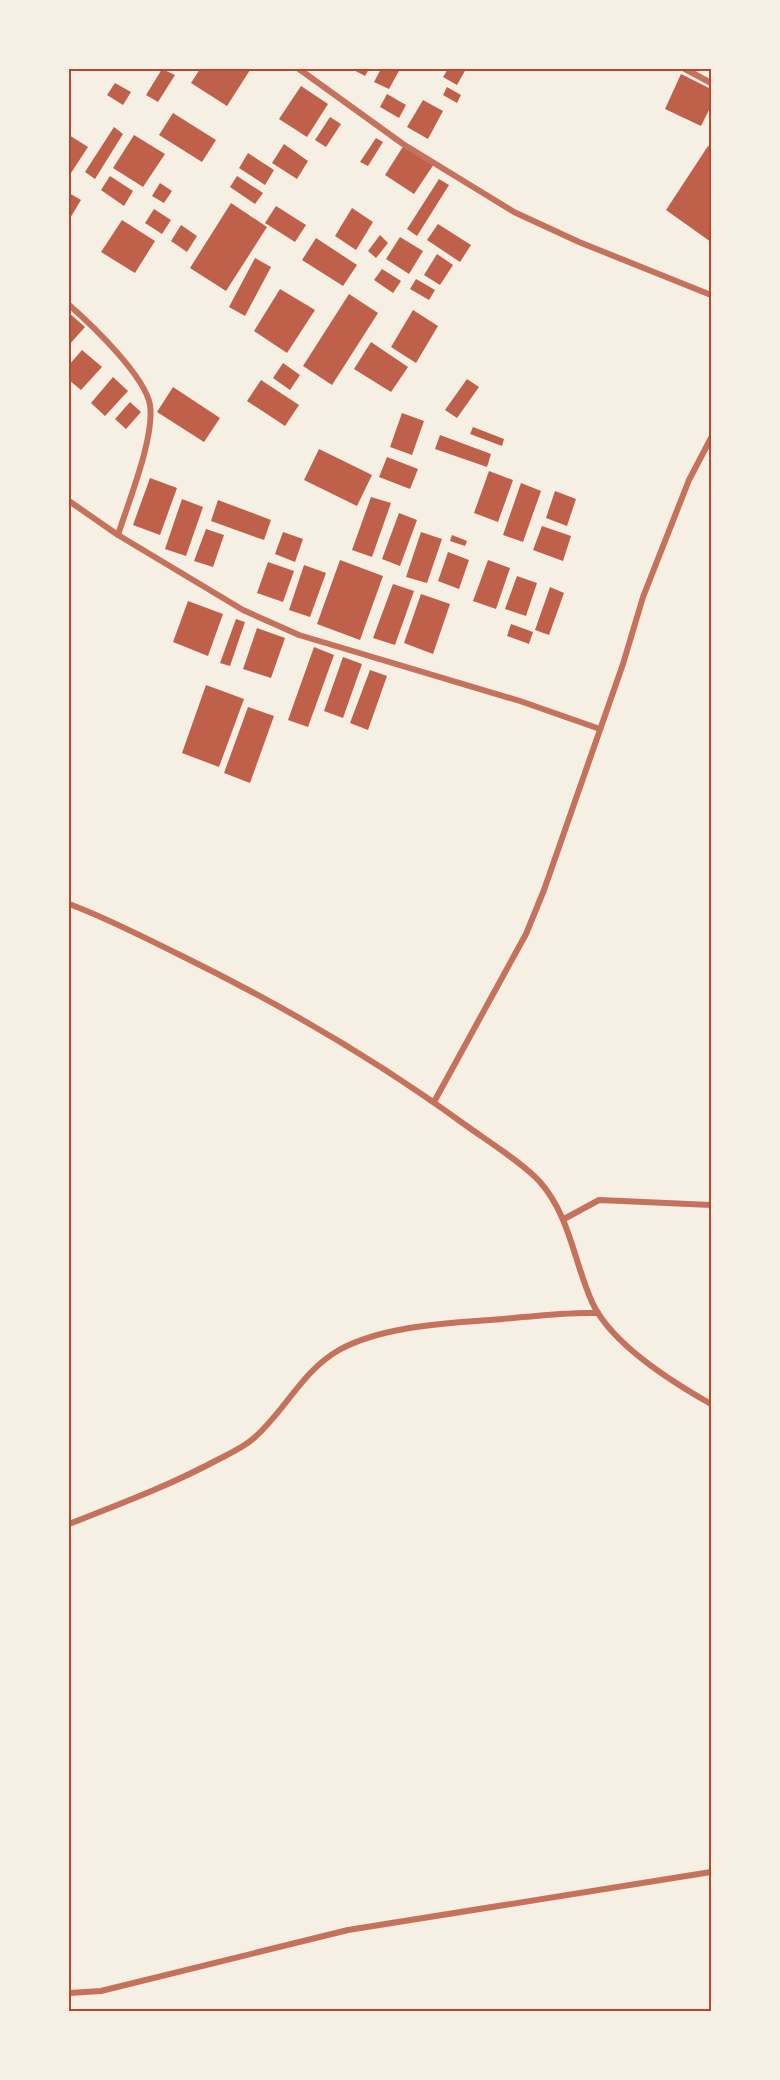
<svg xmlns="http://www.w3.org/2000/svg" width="780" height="2080" viewBox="0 0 780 2080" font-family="Helvetica,sans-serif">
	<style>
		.building { fill: #bf614a }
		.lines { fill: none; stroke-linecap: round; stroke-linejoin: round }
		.minor { stroke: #c5725c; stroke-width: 6 }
		.neatline { fill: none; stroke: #b5482f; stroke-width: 2 }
	</style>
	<rect width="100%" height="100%" fill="#f6efe4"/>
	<g class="building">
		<path d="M 162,69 L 175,75 L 158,102 L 146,95 Z"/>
		<path d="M 200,69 L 248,69 L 250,70 L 227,106 L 191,83 Z"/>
		<path d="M 352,69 L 369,69 L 365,76 Z"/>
		<path d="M 381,69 L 400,69 L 389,89 L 374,82 Z"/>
		<path d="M 448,69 L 466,69 L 457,85 L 443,77 Z"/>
		<path d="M 681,74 L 711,89 L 711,106 L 701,126 L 665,109 Z"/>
		<path d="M 115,83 L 131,92 L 123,105 L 107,95 Z"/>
		<path d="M 301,86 L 328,104 L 307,137 L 279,119 Z"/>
		<path d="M 447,87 L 461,95 L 457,103 L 443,95 Z"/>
		<path d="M 387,94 L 406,105 L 399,118 L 380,107 Z"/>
		<path d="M 423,100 L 443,111 L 428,139 L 407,127 Z"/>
		<path d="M 173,113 L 216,140 L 202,162 L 159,135 Z"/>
		<path d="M 330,117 L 341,124 L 326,147 L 315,140 Z"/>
		<path d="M 114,127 L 123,134 L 95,179 L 85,172 Z"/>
		<path d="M 69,135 L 88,147 L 71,173 L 69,171 Z"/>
		<path d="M 134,135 L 165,154 L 143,187 L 113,168 Z"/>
		<path d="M 376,138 L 383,142 L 368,166 L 360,162 Z"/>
		<path d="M 284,144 L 308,161 L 297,179 L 272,163 Z"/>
		<path d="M 404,145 L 434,164 L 414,194 L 385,175 Z"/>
		<path d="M 708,146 L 711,147 L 711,242 L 666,210 Z"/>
		<path d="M 248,153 L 274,170 L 265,185 L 239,168 Z"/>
		<path d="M 110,176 L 133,191 L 124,206 L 101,190 Z"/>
		<path d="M 237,176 L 263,193 L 255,204 L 230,187 Z"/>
		<path d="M 439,179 L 449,185 L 417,236 L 407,229 Z"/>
		<path d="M 160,183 L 172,191 L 164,203 L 152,196 Z"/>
		<path d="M 69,193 L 81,200 L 69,220 Z"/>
		<path d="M 231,203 L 267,227 L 226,291 L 190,268 Z"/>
		<path d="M 276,206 L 306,225 L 295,242 L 265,223 Z"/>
		<path d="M 352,208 L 373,222 L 356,250 L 335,236 Z"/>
		<path d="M 154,209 L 171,220 L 162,234 L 145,223 Z"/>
		<path d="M 122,220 L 155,241 L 135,273 L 101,252 Z"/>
		<path d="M 438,224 L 471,245 L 460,262 L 427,240 Z"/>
		<path d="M 181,225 L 197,236 L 187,252 L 171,241 Z"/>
		<path d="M 380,235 L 388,243 L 376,258 L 368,251 Z"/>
		<path d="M 400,237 L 423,251 L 409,274 L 386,259 Z"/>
		<path d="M 316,238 L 357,265 L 343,286 L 302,260 Z"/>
		<path d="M 437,254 L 453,265 L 440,285 L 424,275 Z"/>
		<path d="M 255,258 L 271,267 L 245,316 L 229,307 Z"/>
		<path d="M 382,269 L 401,281 L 393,293 L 374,280 Z"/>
		<path d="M 416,279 L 435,290 L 429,300 L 410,289 Z"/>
		<path d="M 280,289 L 315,310 L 287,353 L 254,331 Z"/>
		<path d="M 349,294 L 378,313 L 332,385 L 303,366 Z"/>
		<path d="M 413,310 L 438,326 L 416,363 L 391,347 Z"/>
		<path d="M 69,313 L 85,327 L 69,345 Z"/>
		<path d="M 371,342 L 408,367 L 391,392 L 354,369 Z"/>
		<path d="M 82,350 L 102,367 L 81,390 L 69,380 L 69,365 Z"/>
		<path d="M 283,363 L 300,375 L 290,390 L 273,378 Z"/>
		<path d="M 113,377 L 128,391 L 105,416 L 91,403 Z"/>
		<path d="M 467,379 L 479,387 L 457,418 L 445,410 Z"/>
		<path d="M 261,380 L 299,405 L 285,426 L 247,401 Z"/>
		<path d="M 173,387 L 220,418 L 204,442 L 157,412 Z"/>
		<path d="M 130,402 L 141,412 L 126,429 L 115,419 Z"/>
		<path d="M 402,413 L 424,421 L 412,455 L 390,447 Z"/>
		<path d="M 473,427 L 504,439 L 502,446 L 470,434 Z"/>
		<path d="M 440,435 L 491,454 L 487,467 L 435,449 Z"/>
		<path d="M 319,449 L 372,475 L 357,506 L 304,480 Z"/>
		<path d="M 387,457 L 418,469 L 410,489 L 379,477 Z"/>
		<path d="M 489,471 L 513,480 L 498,522 L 474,513 Z"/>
		<path d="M 150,478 L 177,488 L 160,535 L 133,525 Z"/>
		<path d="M 521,483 L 541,491 L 523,542 L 503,535 Z"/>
		<path d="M 555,491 L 576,499 L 567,526 L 546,518 Z"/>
		<path d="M 371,497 L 391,503 L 372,557 L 352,550 Z"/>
		<path d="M 182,499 L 203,507 L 186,556 L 165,549 Z"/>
		<path d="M 218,500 L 271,520 L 264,540 L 211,521 Z"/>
		<path d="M 399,513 L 417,520 L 400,566 L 382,559 Z"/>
		<path d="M 542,526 L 571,536 L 563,561 L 533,550 Z"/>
		<path d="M 206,529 L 224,535 L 213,567 L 194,561 Z"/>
		<path d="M 283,532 L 303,539 L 295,562 L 275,554 Z"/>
		<path d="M 421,532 L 442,539 L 427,583 L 406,577 Z"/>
		<path d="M 452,535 L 467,541 L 465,546 L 450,541 Z"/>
		<path d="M 448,552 L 469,560 L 459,589 L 438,581 Z"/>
		<path d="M 340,560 L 383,576 L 360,640 L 317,624 Z"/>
		<path d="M 488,560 L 510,568 L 496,609 L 473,601 Z"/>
		<path d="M 268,562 L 294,571 L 283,602 L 257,593 Z"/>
		<path d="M 304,565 L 326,573 L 310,617 L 289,610 Z"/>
		<path d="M 517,576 L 537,583 L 526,616 L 505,609 Z"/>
		<path d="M 393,584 L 414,591 L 395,645 L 373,638 Z"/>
		<path d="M 550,587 L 564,593 L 549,635 L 535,630 Z"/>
		<path d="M 421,594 L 450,604 L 433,654 L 404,643 Z"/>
		<path d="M 188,601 L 223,614 L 208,656 L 173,642 Z"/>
		<path d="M 236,619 L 245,622 L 230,666 L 220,663 Z"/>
		<path d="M 511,624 L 533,632 L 529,644 L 507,636 Z"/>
		<path d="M 257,628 L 285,638 L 271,678 L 243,669 Z"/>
		<path d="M 314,647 L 334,655 L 308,727 L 288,720 Z"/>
		<path d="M 343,657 L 362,664 L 343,718 L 324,711 Z"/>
		<path d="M 370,670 L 387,676 L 368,730 L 350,723 Z"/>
		<path d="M 206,685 L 244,699 L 219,767 L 182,753 Z"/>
		<path d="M 248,707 L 274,716 L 250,783 L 224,773 Z"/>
	</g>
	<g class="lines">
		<g class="minor">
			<path d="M 299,69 L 403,144 L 514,212 L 579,242 L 711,295"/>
			<path d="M 685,69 L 711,83"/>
			<path d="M 69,305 C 92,325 145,376 150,405 C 155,437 128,503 118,535"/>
			<path d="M 69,501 L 118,535 L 243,610 L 299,635 L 520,701 L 600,729"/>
			<path d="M 69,904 C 107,918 143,937 180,955 C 280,1004 375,1059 464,1124 C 486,1140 523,1163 540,1182 C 570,1216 574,1262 592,1302 C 611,1344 672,1382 711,1404"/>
			<path d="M 434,1102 L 526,934 L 544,890 L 623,664 L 643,597 L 689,480 L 711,438"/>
			<path d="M 564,1219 L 599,1200 L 711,1205"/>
			<path d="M 69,1524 C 120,1504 171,1485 219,1459 C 231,1453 244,1447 254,1438 C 285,1411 302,1371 339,1350 C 385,1325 451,1323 503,1319 C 535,1316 566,1312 598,1313"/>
			<path d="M 69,1993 L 101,1991 L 348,1930 L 711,1872"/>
		</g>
	</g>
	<rect width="780" height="2080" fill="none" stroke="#f6efe4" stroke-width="141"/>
	<rect x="70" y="70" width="640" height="1940" class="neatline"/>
</svg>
